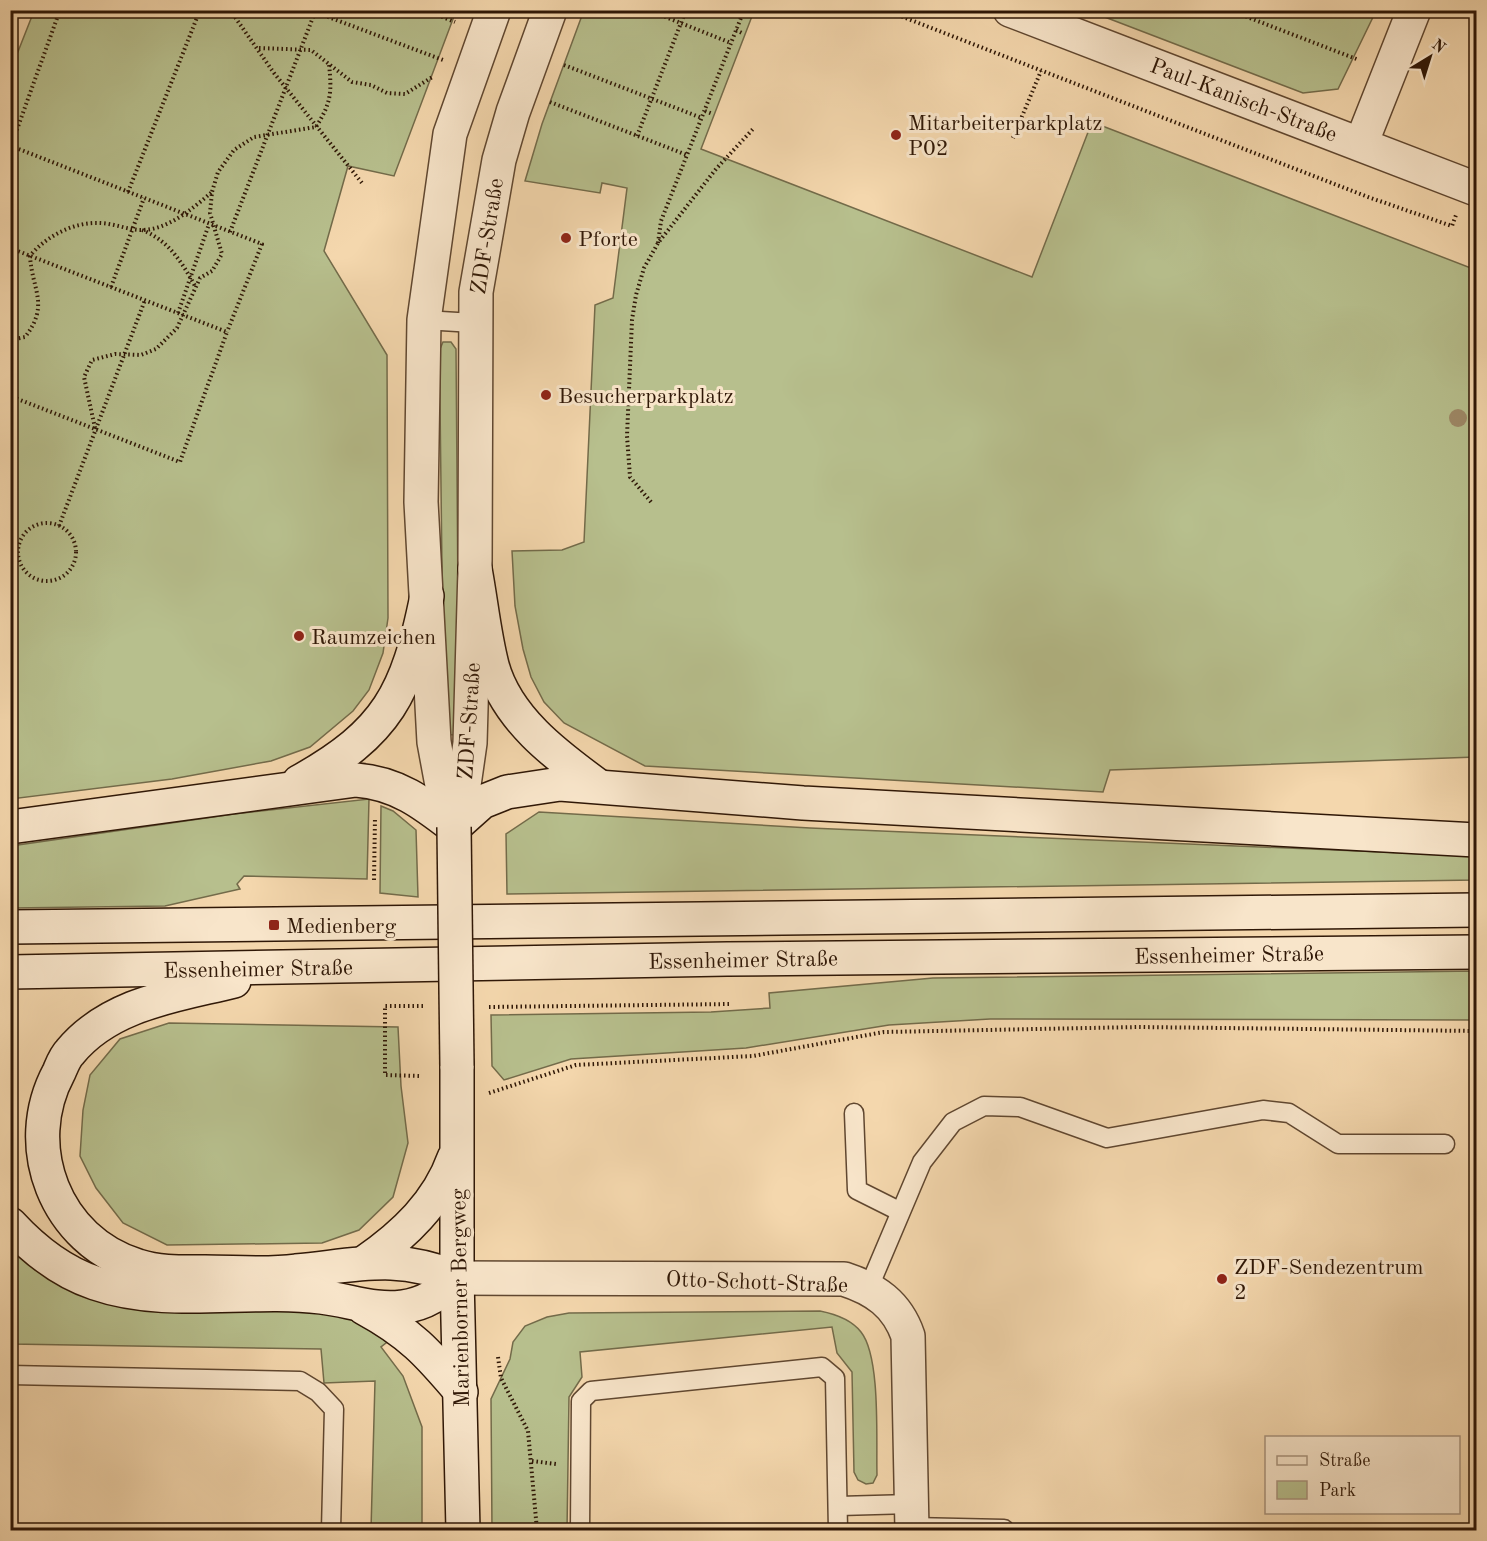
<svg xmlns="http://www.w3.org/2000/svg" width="1487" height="1541" viewBox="0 0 1487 1541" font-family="'Old Standard TT',serif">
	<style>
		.green { fill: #b7bf8d; stroke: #736b4a; stroke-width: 1.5 }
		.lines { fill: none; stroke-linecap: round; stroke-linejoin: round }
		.lane-casing { stroke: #604730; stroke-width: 21 }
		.street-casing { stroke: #604730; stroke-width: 36 }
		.secondary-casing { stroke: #2f1706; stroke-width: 36 }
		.path { stroke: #2f1706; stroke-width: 4; stroke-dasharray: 1.5 3; stroke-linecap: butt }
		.lane { stroke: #f8e5ca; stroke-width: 18 }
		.street { stroke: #f8e5ca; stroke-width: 33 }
		.secondary { stroke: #f8e5ca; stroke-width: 33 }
		.secondary-bridge-casing { stroke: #2f1706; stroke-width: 36; stroke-linecap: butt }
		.secondary-bridge { stroke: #f8e5ca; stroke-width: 33 }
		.tree { fill: #9e8967 }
		.poi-dot { fill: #8f2418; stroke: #f8e5ca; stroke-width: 2 }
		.labels { text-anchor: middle; stroke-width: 6; stroke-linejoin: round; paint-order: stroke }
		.street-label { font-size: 22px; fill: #2f1706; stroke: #f8e5ca }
		.poi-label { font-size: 22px; fill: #2f1706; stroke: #f8e5ca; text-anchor: start }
	</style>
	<rect width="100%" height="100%" fill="#f4d7ad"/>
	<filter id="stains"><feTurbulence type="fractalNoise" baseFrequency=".00333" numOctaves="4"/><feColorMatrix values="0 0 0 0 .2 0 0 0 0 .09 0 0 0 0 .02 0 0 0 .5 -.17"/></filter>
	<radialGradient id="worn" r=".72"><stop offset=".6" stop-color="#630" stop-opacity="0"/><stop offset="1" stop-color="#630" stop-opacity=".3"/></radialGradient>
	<g class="green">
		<path d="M 584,10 L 754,11 L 701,149 L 1032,277 L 1092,122 L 1476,270 L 1476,757 L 1110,770 L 1103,792 L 645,766 L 564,723 L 544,702 L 531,677 L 523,649 L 515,606 L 512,551 L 562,550 L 584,542 L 595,305 L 613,298 L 627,188 L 602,183 L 600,193 L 525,181 L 542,124 Z"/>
		<path d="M 34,11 L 456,11 L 394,176 L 348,166 L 324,251 L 387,355 L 388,618 L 383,653 L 369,690 L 353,711 L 310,747 L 271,761 L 172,779 L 11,799 L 10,72 Z"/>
		<path d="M 1089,11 L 1376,11 L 1338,89 L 1303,93 Z"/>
		<path d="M 443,342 L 451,342 L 456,349 L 459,728 L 454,735 L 444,734 L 440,403 L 440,349 Z"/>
		<path d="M 369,799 L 367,879 L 244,876 L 237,884 L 240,889 L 165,906 L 11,908 L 11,846 L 234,814 Z"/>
		<path d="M 381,806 L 393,811 L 416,830 L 418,897 L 380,893 Z"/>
		<path d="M 539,812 L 810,828 L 1476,856 L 1476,880 L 507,894 L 506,834 Z"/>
		<path d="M 1476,971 L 1476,1020 L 990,1019 L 889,1025 L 746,1048 L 571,1059 L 504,1080 L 492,1066 L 491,1015 L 711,1012 L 770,1008 L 769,993 L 933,978 Z"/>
		<path d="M 169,1023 L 398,1027 L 401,1086 L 408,1143 L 393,1197 L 359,1230 L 322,1243 L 167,1245 L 123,1223 L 96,1188 L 80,1156 L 83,1110 L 90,1075 L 120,1039 Z"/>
		<path d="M 10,1242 L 25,1256 L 302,1304 L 355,1317 L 391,1339 L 381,1347 L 403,1376 L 422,1427 L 422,1530 L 371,1530 L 375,1381 L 324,1383 L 321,1349 L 11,1344 Z"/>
		<path d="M 820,1311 C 835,1314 851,1319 861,1332 C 881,1357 876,1441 877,1475 L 873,1483 L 866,1484 L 858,1480 L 854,1472 L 852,1372 L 837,1353 L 832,1327 L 580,1352 L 582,1377 L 569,1397 L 567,1530 L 492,1530 L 491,1399 L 510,1359 L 513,1342 L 525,1326 L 547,1317 L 569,1313 Z"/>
	</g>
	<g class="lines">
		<defs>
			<g id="lane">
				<path d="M 424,320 L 474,323"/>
				<path d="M 854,1113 L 857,1190 L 899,1211"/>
				<path d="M 869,1287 L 922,1162 L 953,1122 L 984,1106 L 1020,1107 L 1107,1138 L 1263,1110 L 1289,1113 L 1338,1144 L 1445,1144"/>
				<path d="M 10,1375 L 300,1381 L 318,1392 L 334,1409 L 331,1530"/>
				<path d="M 839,1506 L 911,1504"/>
				<path d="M 912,1527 L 1004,1529"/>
				<path d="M 580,1530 L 581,1401 L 591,1391 L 822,1367 L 835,1378 L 838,1530"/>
			</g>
			<g id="street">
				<path d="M 1010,10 L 1476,189"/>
				<path d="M 1361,144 L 1414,10"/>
				<path d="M 453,826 L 444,796 L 434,742 L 421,502 L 424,320 L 450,134 L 494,10"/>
				<path d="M 454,827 L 464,785 L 470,743 L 475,569 L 476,292 L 499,160 L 513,112 L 550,10"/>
				<path d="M 457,1278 L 844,1279 C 875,1289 897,1304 908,1336 L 912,1530"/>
			</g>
			<g id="secondary">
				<path d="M 475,569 C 481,601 484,634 492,665 C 506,718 556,755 597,785"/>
				<path d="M 299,782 C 388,732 407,694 427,596"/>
				<path d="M 10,827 L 356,780 C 397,783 423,803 454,827 L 482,802 L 507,792 L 560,784 L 803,803 L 1476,840"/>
				<path d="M 10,927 L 1476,910"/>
				<path d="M 10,972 L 727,959 L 1476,952"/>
				<path d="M 234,981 C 178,995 110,1003 70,1052 C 65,1057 62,1065 59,1072 C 19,1146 55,1241 138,1266 C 159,1273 183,1272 205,1272 C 235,1272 267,1275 296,1271 C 359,1265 396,1253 457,1278"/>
				<path d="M 457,1066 L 457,1278 L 463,1530"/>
				<path d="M 10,1224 C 34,1250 62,1272 95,1283 C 167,1308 247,1288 321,1297 C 348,1300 376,1311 402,1307 C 426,1304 440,1293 457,1278"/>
				<path d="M 365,1262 C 404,1235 438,1203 454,1158"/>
				<path d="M 364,1308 C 410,1333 428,1353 461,1392"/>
			</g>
		</defs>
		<use href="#lane" class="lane-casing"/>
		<use href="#street" class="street-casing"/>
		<use href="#secondary" class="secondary-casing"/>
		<g class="path">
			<path d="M 60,10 L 11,146 L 262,244 L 227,332"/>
			<path d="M 230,10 L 274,73 L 362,183"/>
			<path d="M 425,10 L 455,22"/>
			<path d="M 648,10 L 731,43"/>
			<path d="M 885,10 L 1368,197 L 1452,226 L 1456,215"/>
			<path d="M 1229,10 L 1359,60"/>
			<path d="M 315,12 L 443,60"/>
			<path d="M 333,18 L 336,10"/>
			<path d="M 736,30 L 744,34"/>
			<path d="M 259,48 L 311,50 L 352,82 L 371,85 L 387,93 L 405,94 L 434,76"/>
			<path d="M 564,65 L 702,118"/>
			<path d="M 550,102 L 687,155"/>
			<path d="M 705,111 L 713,114"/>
			<path d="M 637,136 L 686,10"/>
			<path d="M 1013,138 L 1041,71"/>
			<path d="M 128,192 L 200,10"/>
			<path d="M 142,230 C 168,240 182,262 195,286"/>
			<path d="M 230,232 L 315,12 L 313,10"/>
			<path d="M 658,243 L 661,221 L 744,10"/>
			<path d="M 10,248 L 227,332 L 180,462 L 10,396"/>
			<path d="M 111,287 L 144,198"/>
			<path d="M 178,313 L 209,224"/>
			<path d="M 10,340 L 25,337 C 50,305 32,290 30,256 C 45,237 73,222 98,223 C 112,223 126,229 139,230 C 167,231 192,209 212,192"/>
			<path d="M 95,428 L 84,377 L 92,360 L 115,354 L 141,355 L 156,349 L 177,328 L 200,278 L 212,271 L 222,254 L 210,213 L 212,192 L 218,172 L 234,150 L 254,137 L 316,127 C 331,103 332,93 329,64"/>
			<path d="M 651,502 L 630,477 L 627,436 L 632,320 L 636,295 L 644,268 L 658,243 L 716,169 L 753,129"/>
			<circle cx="47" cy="552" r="29"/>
			<path d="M 59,526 L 145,300"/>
			<path d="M 10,547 L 18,549"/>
			<path d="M 374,880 L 375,817"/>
			<path d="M 489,1007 L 731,1004"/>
			<path d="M 419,1076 L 385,1075 L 385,1006 L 425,1006"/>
			<path d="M 489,1093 L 576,1065 L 753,1056 L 884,1032 L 1139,1027 L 1476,1031"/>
			<path d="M 498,1357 L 501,1378 L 528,1431 L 537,1530"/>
			<path d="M 532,1461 L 556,1464"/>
		</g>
		<use href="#lane" class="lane"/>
		<use href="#street" class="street"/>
		<use href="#secondary" class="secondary"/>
		<defs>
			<path id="secondary-bridge" d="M 454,827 L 457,1066"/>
		</defs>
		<use href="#secondary-bridge" class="secondary-bridge-casing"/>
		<use href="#secondary-bridge" class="secondary-bridge"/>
	</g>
	<circle class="tree" cx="1458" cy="418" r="9"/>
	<g class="poi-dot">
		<circle cx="896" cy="135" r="6"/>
		<circle cx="566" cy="238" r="6"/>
		<circle cx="546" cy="395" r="6"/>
		<circle cx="299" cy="636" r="6"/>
		<rect x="268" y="919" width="12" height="12" rx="3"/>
		<circle cx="1222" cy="1279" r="6"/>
	</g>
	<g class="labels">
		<g class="street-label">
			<text transform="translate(1244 99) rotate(21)" y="8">Paul-Kanisch-Straße</text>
			<text transform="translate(486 236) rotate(-81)" y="8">ZDF-Straße</text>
			<text transform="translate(468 721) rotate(-86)" y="8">ZDF-Straße</text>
			<text transform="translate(1229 954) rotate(-1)" y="8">Essenheimer Straße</text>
			<text transform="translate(743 959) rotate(-1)" y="8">Essenheimer Straße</text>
			<text transform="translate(258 968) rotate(-1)" y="8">Essenheimer Straße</text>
			<text transform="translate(757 1281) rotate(2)" y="8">Otto-Schott-Straße</text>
			<text transform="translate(459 1298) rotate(-91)" y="8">Marienborner Bergweg</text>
		</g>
		<g class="poi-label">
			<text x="908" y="130">Mitarbeiterparkplatz<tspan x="908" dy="25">P02</tspan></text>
			<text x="578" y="246">Pforte</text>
			<text x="558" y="403">Besucherparkplatz</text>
			<text x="311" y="644">Raumzeichen</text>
			<text x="286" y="933">Medienberg</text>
			<text x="1234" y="1274">ZDF-Sendezentrum<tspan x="1234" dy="25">2</tspan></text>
		</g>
	</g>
	<rect width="1487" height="1541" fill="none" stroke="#f4d7ad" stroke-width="36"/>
	<rect x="12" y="12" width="1463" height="1517" fill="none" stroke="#2f1706" stroke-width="3"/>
	<rect x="18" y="18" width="1451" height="1505" fill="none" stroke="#2f1706" stroke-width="1.5"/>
	<rect x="1265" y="1436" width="195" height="78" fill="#f8e5ca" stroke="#a8937c" stroke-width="1.5"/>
	<rect x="1277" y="1456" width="30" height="9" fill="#f8e5ca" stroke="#a8937c" stroke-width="1.5"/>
	<text x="1319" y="1466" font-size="18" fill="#2f1706">Straße</text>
	<rect x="1277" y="1481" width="30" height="18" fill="#b7bf8d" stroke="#a8937c" stroke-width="1.5"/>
	<text x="1319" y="1496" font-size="18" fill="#2f1706">Park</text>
	<g transform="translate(1430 57) rotate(38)" stroke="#f8e5ca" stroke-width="4.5" paint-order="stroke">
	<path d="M0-4.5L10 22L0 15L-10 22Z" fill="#2f1706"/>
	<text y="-9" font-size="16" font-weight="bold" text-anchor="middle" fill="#2f1706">N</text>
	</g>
	<rect width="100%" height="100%" filter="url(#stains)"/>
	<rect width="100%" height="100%" fill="url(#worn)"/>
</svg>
